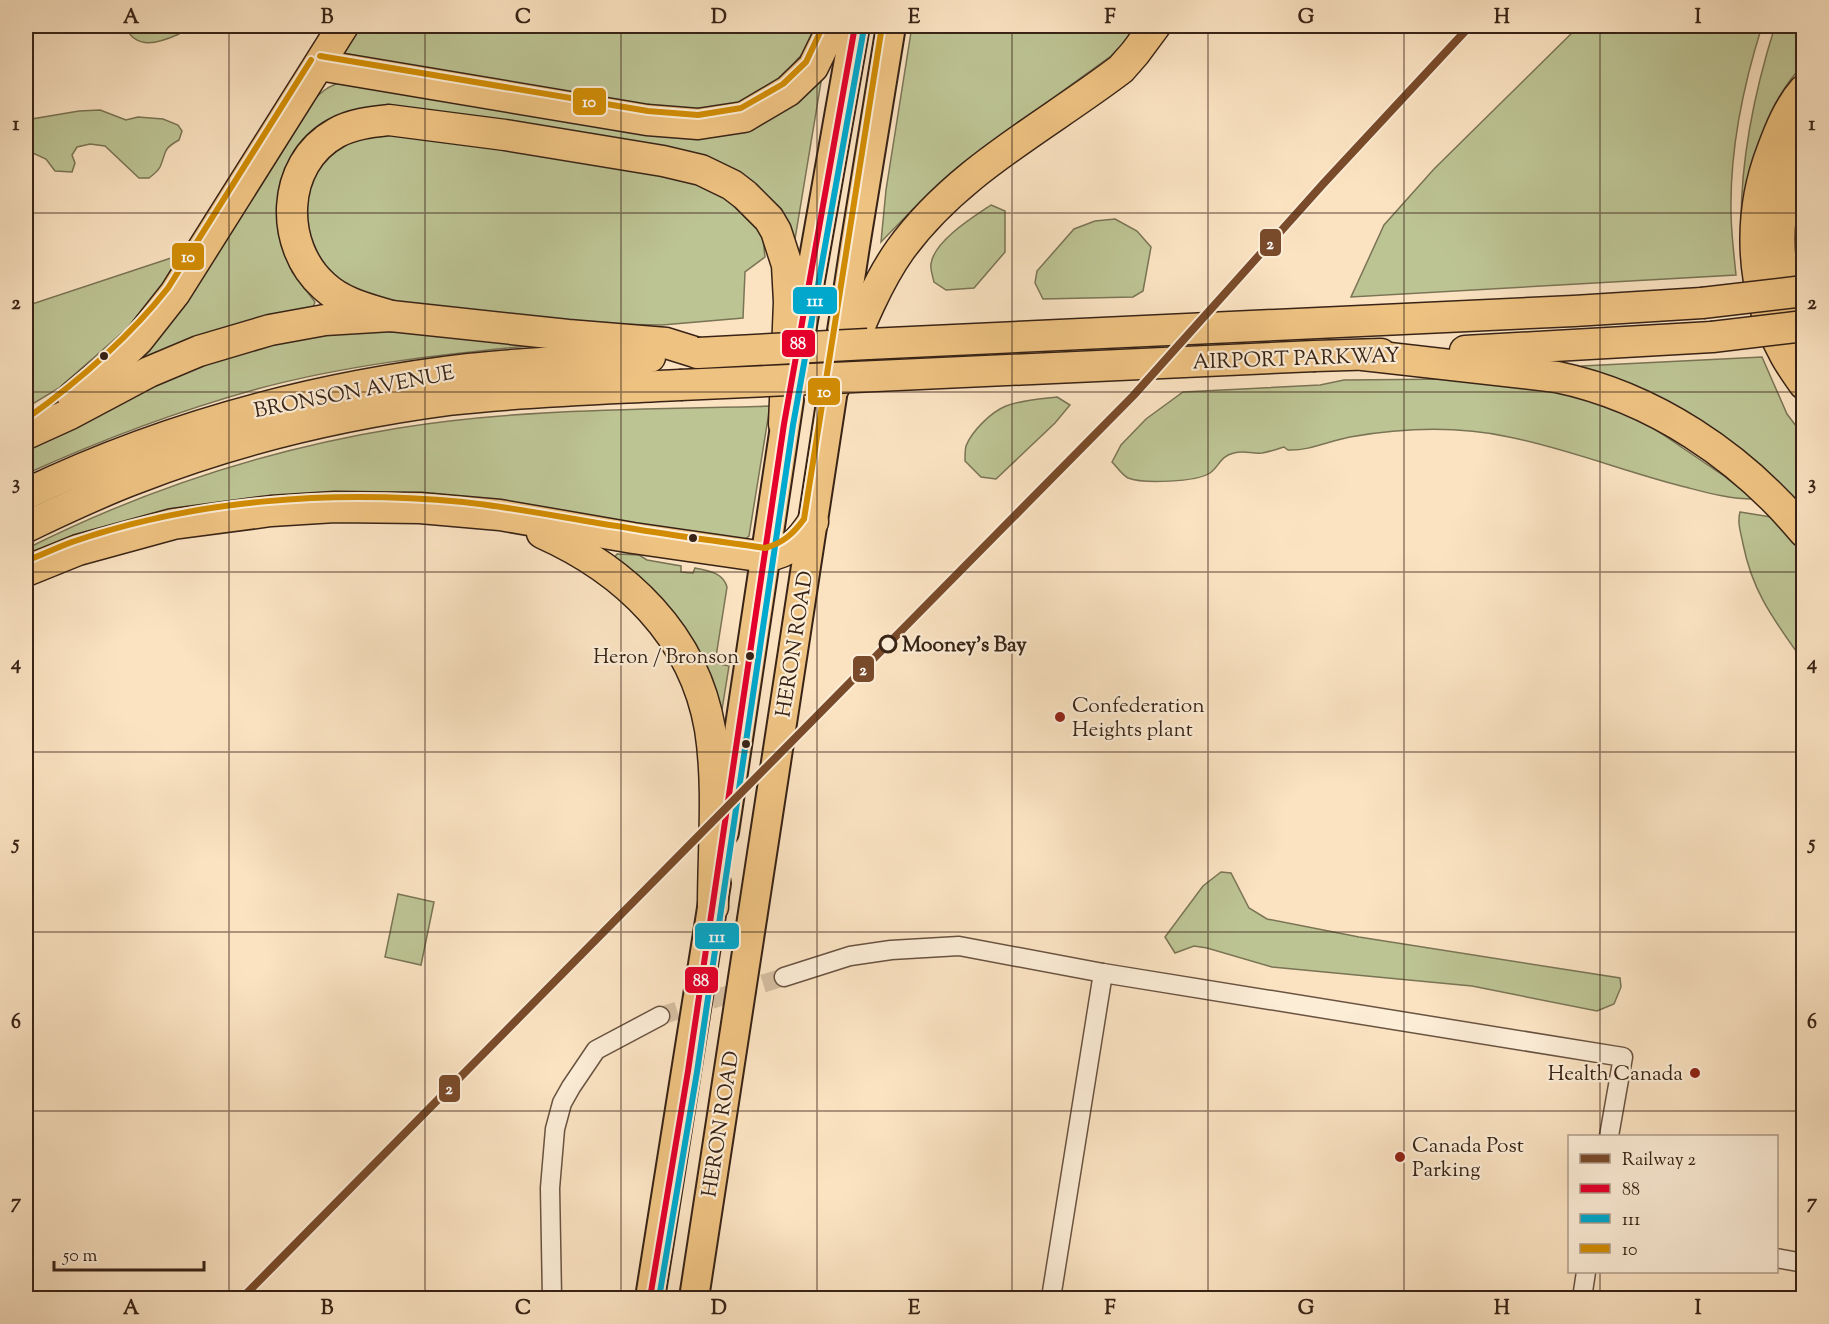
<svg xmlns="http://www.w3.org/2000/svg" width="1829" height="1324" viewBox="0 0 1829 1324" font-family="'Sorts Mill Goudy',serif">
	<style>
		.green { fill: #bdc494; stroke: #7a7455; stroke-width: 1.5 }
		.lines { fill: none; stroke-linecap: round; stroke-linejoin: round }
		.minor-tunnel { stroke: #d4bda0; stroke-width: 18; stroke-dasharray: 18 9; stroke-linecap: butt }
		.minor-casing { stroke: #695341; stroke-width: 21 }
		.primary-casing { stroke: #382316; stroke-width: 32 }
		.trunk-casing { stroke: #382316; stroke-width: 33 }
		.minor { stroke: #fcedd7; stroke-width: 18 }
		.primary { stroke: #eec281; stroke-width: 28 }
		.trunk { stroke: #eec281; stroke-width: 30 }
		.trunk-bridge-casing { stroke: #382316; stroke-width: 33; stroke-linecap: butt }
		.trunk-bridge { stroke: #eec281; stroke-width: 30 }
		.bus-1-casing { stroke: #fcedd7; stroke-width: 10 }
		.bus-2-casing { stroke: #fcedd7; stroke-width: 10 }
		.bus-3-casing { stroke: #fcedd7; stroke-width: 10 }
		.bus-1 { stroke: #e4002b; stroke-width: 6 }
		.bus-2 { stroke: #00a9ce; stroke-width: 6 }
		.bus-3 { stroke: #d18c04; stroke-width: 6 }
		.rail-1-casing { stroke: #fcedd7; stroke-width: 12 }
		.rail-1 { stroke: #7a4b2a; stroke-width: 8 }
		.grid { fill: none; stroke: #382316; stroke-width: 1.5; stroke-opacity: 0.55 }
		.bus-dot { fill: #382316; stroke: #fcedd7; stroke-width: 2 }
		.stop-dot { fill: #fcedd7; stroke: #382316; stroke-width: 3 }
		.poi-dot { fill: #8f2418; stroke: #fcedd7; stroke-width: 2 }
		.labels { text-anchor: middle; stroke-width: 4.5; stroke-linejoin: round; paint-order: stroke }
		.bus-label { font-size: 20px; fill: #382316; stroke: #fcedd7; text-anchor: end }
		.street-label { font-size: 21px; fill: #382316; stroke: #fcedd7 }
		.stop-label { font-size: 21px; font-weight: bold; fill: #382316; stroke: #fcedd7; text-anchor: start }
		.poi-label { font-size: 21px; fill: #382316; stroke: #fcedd7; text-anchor: start }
		.line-badge { stroke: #fcedd7; stroke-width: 2 }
		.badge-label { font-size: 16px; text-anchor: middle; font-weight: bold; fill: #fff }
		.neatline { fill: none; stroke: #382316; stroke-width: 2 }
		.grid-label { font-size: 20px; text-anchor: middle; font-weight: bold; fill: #382316 }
	</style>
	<rect width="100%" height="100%" fill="#fbe3c2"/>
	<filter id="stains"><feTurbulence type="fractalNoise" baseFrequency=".00333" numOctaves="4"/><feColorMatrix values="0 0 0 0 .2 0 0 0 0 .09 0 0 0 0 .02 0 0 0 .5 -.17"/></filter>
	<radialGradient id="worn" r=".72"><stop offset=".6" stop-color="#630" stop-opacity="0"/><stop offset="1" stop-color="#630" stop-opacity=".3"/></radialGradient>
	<g class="green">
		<path d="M 125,26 L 184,26 L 179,34 C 159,43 136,51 125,26 Z"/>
		<path d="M 360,26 L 820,26 L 805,51 L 778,81 L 732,108 L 670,112 L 339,62 Z"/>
		<path d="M 912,26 L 1137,26 L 1134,32 L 1111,56 L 967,160 L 913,209 L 881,242 L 886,190 Z"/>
		<path d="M 1579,26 L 1762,26 C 1744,83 1730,150 1731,211 C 1731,232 1734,254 1736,275 L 1351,297 L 1384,225 L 1434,169 Z"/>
		<path d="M 1775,26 L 1803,26 L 1803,65 C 1754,116 1752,184 1742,250 C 1737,174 1752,99 1775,26 Z"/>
		<path d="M 818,80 L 821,82 L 794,245 L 744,181 L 335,122 L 282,240 L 292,272 L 315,302 L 313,307 L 129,369 L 308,107 C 319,93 328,85 346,81 L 665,132 Z"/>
		<path d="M 100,110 L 126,120 L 138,117 L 163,119 L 178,125 L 182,131 L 179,140 C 161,150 167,152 160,167 C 158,171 153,175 149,178 L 139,178 L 105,146 L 90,144 L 77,147 L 72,155 L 75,163 L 72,172 L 55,171 L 46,159 L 33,153 L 26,156 L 26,120 L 79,111 Z"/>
		<path d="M 408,130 L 689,178 L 727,193 L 766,237 L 763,239 L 765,257 L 745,272 L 743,318 L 662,325 L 610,324 L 396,304 L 339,285 L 304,235 L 304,196 L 325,158 L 355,137 Z"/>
		<path d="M 1803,180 L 1803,267 L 1795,268 L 1794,234 Z"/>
		<path d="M 991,205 L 1005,211 L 1005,252 L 974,288 L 946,290 L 934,282 C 933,277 930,269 931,264 C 934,241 973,217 991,205 Z"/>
		<path d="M 1115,219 L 1137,231 L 1151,247 L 1143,291 L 1133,297 L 1043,299 L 1035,283 L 1037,271 L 1074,229 L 1095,221 Z"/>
		<path d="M 180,255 L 138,325 L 130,326 L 59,388 L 26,408 L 26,306 Z"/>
		<path d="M 376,328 L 529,339 L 528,346 C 437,355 346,365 257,389 C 178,411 101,440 26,474 L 26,449 L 161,378 L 268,340 Z"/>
		<path d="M 1762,357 L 1787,414 L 1803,435 L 1803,512 L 1582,374 L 1582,366 Z"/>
		<path d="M 1455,379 L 1517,385 L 1581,395 L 1640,419 L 1724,476 L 1753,499 C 1728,499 1705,492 1681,486 C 1623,471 1568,449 1509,437 C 1458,426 1402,428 1350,437 C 1329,441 1309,451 1288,450 L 1284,447 C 1277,449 1269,452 1262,453 C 1252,454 1244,450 1234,453 C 1220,456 1219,467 1210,473 C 1196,482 1143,484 1128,478 C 1122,475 1117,467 1112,462 L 1121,445 L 1146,419 L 1183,392 L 1320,385 L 1344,380 Z"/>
		<path d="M 1057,397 L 1070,405 L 1055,423 L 996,479 L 981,477 L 965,461 C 965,456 965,450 966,446 C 972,431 991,412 1006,406 C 1022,400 1040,399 1057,397 Z"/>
		<path d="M 770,406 L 749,536 L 743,541 L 352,493 L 26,564 L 26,549 C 143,490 269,449 399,428 C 521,408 647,410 770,406 Z"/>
		<path d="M 1740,512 L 1771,517 L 1795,543 L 1803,558 L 1803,661 C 1775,621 1753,594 1743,544 C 1741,533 1737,523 1740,512 Z"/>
		<path d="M 617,554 L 639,555 L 647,560 L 681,566 L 681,572 L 693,573 L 695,568 C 708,571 723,572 727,587 L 715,663 L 729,666 L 719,728 L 613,559 Z"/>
		<path d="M 1221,872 L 1231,873 L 1249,908 L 1267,919 L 1359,937 L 1620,978 L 1621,987 L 1614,1004 L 1597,1011 L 1472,986 L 1272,967 L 1207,948 L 1194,946 L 1175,953 L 1165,937 L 1203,886 Z"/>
		<path d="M 398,894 L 434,902 L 421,965 L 385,957 Z"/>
	</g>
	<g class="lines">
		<path class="minor-tunnel" d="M 660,1016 L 784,977"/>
		<defs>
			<g id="minor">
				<path d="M 784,977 L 850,956 L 891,950 L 959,946 L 1103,973 L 1623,1057 L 1609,1136"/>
				<path d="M 1776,1258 L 1804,1263"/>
				<path d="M 552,1298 L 550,1188 L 555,1129 L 562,1103 L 571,1087 L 596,1050 L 660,1016"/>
				<path d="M 1051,1298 L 1103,973"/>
				<path d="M 1582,1298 L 1586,1272"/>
			</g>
			<g id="primary">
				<path d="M 797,354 L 855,26"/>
				<path d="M 724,832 L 789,400"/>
				<path d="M 650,1298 L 716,883"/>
				<path d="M 694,1298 L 855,246 L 891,26"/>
			</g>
			<g id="trunk">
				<path d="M 319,65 L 647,120 L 698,124 L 744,117 L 788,91 L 813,67 L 833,26"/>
				<path d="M 1804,90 C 1789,107 1780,129 1772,151 C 1747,216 1750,291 1784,353 C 1789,363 1797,374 1804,384"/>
				<path d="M 1804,138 C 1779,187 1772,245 1788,297 C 1793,311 1799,324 1804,337"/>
				<path d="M 391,316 C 368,309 342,303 324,286 C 279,246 280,164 336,133 C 352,124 371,122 389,120 L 505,135 L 663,161 L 701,170 L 732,185 L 745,195 L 769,219 L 776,231 L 787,265 L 789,302 L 784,424"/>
				<path d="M 868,344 L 1574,311 L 1702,303"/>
				<path d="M 1465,351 L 1712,337"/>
				<path d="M 1363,355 L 1557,377 C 1653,397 1741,456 1804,532"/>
				<path d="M 1315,356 L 1381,354"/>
				<path d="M 835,386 C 853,343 873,288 900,250 C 957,171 1045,127 1121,69 L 1135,53 L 1155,26"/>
				<path d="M 73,397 L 114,363 L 138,340 L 175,293 L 343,26"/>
				<path d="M 26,434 L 70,414 L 149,372 L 199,351 L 270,330 L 325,320 L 391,316 L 568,335 L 666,343 L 698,353"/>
				<path d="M 26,494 C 166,427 315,387 469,369 C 529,362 590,361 650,357"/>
				<path d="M 26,527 C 62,510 99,492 137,478 C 237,439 343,414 449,400 C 526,391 604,389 680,385"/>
				<path d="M 542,533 C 625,570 694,635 710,729 C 719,786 713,849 713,907"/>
				<path d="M 26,571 L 78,550 L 173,524 L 271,511 L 335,507 L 420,508 L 500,515 L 633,538 L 765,557 C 791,551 798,544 813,522"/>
			</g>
		</defs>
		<use href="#minor" class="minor-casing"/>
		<use href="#primary" class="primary-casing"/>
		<use href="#trunk" class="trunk-casing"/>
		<use href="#minor" class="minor"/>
		<use href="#primary" class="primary"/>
		<use href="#trunk" class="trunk"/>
		<defs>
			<g id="trunk-bridge">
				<path d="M 1702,303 L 1804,291"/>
				<path d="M 1712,337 L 1804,326"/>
				<path d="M 698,353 L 868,344"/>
				<path d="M 680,385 L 1315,356"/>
			</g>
		</defs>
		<use href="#trunk-bridge" class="trunk-bridge-casing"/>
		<use href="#trunk-bridge" class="trunk-bridge"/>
		<defs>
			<path id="bus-1" d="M 650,1298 L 688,1071 L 784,424 L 855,26"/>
			<path id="bus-2" d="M 659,1298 L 697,1072 L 793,425 L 864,28"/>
			<g id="bus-3">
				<path d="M 320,56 L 648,111 L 698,115 L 741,108 L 783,84 L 806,62 L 823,26"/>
				<path d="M 26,419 C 79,381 127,340 168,288 L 311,60"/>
				<path d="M 26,561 C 41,555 56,548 72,542 C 196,499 333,490 463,502 C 519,508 574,520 629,528 C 674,536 719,541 765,548 C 783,543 793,534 804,519 L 882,26"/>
			</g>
		</defs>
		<use href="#bus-1" class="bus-1-casing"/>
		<use href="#bus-2" class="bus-2-casing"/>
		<use href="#bus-3" class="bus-3-casing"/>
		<use href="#bus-1" class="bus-1"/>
		<use href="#bus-2" class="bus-2"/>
		<use href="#bus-3" class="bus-3"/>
		<defs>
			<path id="rail-1" d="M 242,1298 L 1133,396 L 1323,184 L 1470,26"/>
		</defs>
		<use href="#rail-1" class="rail-1-casing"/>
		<use href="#rail-1" class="rail-1"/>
	</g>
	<path class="grid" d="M 229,26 L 229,1298M 425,26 L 425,1298M 621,26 L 621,1298M 817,26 L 817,1298M 1012,26 L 1012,1298M 1208,26 L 1208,1298M 1404,26 L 1404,1298M 1600,26 L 1600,1136M 26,213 L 1804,213M 26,392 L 1804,392M 26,572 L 1804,572M 26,752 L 1804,752M 26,932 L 1804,932M 26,1111 L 1804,1111M 1600,1272 L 1600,1298"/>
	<g class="bus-dot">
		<circle cx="104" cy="356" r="5"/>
		<circle cx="693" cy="538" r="5"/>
		<circle cx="750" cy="656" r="5"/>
		<circle cx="746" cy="744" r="5"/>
	</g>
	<circle class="stop-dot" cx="888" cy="644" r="8"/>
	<g class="poi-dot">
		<circle cx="1060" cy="717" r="6"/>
		<circle cx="1695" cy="1073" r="6"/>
		<circle cx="1400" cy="1157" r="6"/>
	</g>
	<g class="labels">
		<g class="bus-label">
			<text x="739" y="663">Heron / Bronson</text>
		</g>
		<g class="street-label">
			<text transform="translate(1296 358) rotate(-2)" y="7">AIRPORT PARKWAY</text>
			<text transform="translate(354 391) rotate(-11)" y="7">BRONSON AVENUE</text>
			<text transform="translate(794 644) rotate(-81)" y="7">HERON ROAD</text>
			<text transform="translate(720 1124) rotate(-81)" y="7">HERON ROAD</text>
		</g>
		<g class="stop-label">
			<text x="902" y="651">Mooney's Bay</text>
		</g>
		<g class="poi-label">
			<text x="1072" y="712">Confederation<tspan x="1072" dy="24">Heights plant</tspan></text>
			<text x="1683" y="1080" text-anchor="end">Health Canada</text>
			<text x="1412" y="1152">Canada Post<tspan x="1412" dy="24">Parking</tspan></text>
		</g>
	</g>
	<g class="line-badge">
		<rect x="572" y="87" width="35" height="29" rx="6" fill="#d18c04"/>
		<rect x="1259" y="228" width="23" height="29" rx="6" fill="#7a4b2a"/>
		<rect x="171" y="242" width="34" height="29" rx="6" fill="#d18c04"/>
		<rect x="792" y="286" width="46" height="29" rx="6" fill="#00a9ce"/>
		<rect x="781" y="329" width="35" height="29" rx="6" fill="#e4002b"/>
		<rect x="807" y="377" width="34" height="29" rx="6" fill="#d18c04"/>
		<rect x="852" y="655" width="23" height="28" rx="6" fill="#7a4b2a"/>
		<rect x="694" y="922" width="46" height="28" rx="6" fill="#00a9ce"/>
		<rect x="684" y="966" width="35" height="28" rx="6" fill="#e4002b"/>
		<rect x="438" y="1074" width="23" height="29" rx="6" fill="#7a4b2a"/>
	</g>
	<g class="badge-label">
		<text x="589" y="107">10</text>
		<text x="1270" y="249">2</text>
		<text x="188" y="262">10</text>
		<text x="815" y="306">111</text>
		<text x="798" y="349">88</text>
		<text x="824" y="397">10</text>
		<text x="863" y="675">2</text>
		<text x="717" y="942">111</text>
		<text x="701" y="986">88</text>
		<text x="449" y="1094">2</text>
	</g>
	<rect width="1829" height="1324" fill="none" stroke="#fbe3c2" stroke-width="66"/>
	<rect x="1568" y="1135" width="210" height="138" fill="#fcedd7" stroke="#ae9c8a" stroke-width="1.5"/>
	<rect x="1580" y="1154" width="30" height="9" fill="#7a4b2a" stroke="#ae9c8a" stroke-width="1.5"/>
	<text x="1622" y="1165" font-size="18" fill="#382316">Railway 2</text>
	<rect x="1580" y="1184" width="30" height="9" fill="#e4002b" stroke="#ae9c8a" stroke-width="1.5"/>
	<text x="1622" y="1195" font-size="18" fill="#382316">88</text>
	<rect x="1580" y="1214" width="30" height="9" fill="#00a9ce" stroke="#ae9c8a" stroke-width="1.5"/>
	<text x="1622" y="1225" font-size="18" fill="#382316">111</text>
	<rect x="1580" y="1244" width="30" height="9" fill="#d18c04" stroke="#ae9c8a" stroke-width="1.5"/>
	<text x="1622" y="1255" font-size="18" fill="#382316">10</text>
	<path d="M54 1261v9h150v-9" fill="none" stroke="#382316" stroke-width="3"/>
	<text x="63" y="1261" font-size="18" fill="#382316" stroke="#fcedd7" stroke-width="4.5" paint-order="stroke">50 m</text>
	<rect x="33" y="33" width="1763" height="1258" class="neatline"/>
	<g class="grid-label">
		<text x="131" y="23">A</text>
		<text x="327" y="23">B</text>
		<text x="523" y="23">C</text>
		<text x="719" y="23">D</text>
		<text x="914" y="23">E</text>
		<text x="1110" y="23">F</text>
		<text x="1306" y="23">G</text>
		<text x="1502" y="23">H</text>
		<text x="1698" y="23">I</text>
		<text x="16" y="130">1</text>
		<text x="1812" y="130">1</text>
		<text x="16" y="309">2</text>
		<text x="1812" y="309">2</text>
		<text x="16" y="489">3</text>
		<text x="1812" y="489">3</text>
		<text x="16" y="669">4</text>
		<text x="1812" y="669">4</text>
		<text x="16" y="849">5</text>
		<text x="1812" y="849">5</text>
		<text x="16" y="1028">6</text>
		<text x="1812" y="1028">6</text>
		<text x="16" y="1208">7</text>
		<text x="1812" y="1208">7</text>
		<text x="131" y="1314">A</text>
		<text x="327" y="1314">B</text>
		<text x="523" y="1314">C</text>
		<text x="719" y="1314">D</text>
		<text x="914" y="1314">E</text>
		<text x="1110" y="1314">F</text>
		<text x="1306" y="1314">G</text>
		<text x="1502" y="1314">H</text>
		<text x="1698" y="1314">I</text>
	</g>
	<rect width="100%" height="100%" filter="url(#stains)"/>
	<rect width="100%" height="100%" fill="url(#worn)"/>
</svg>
